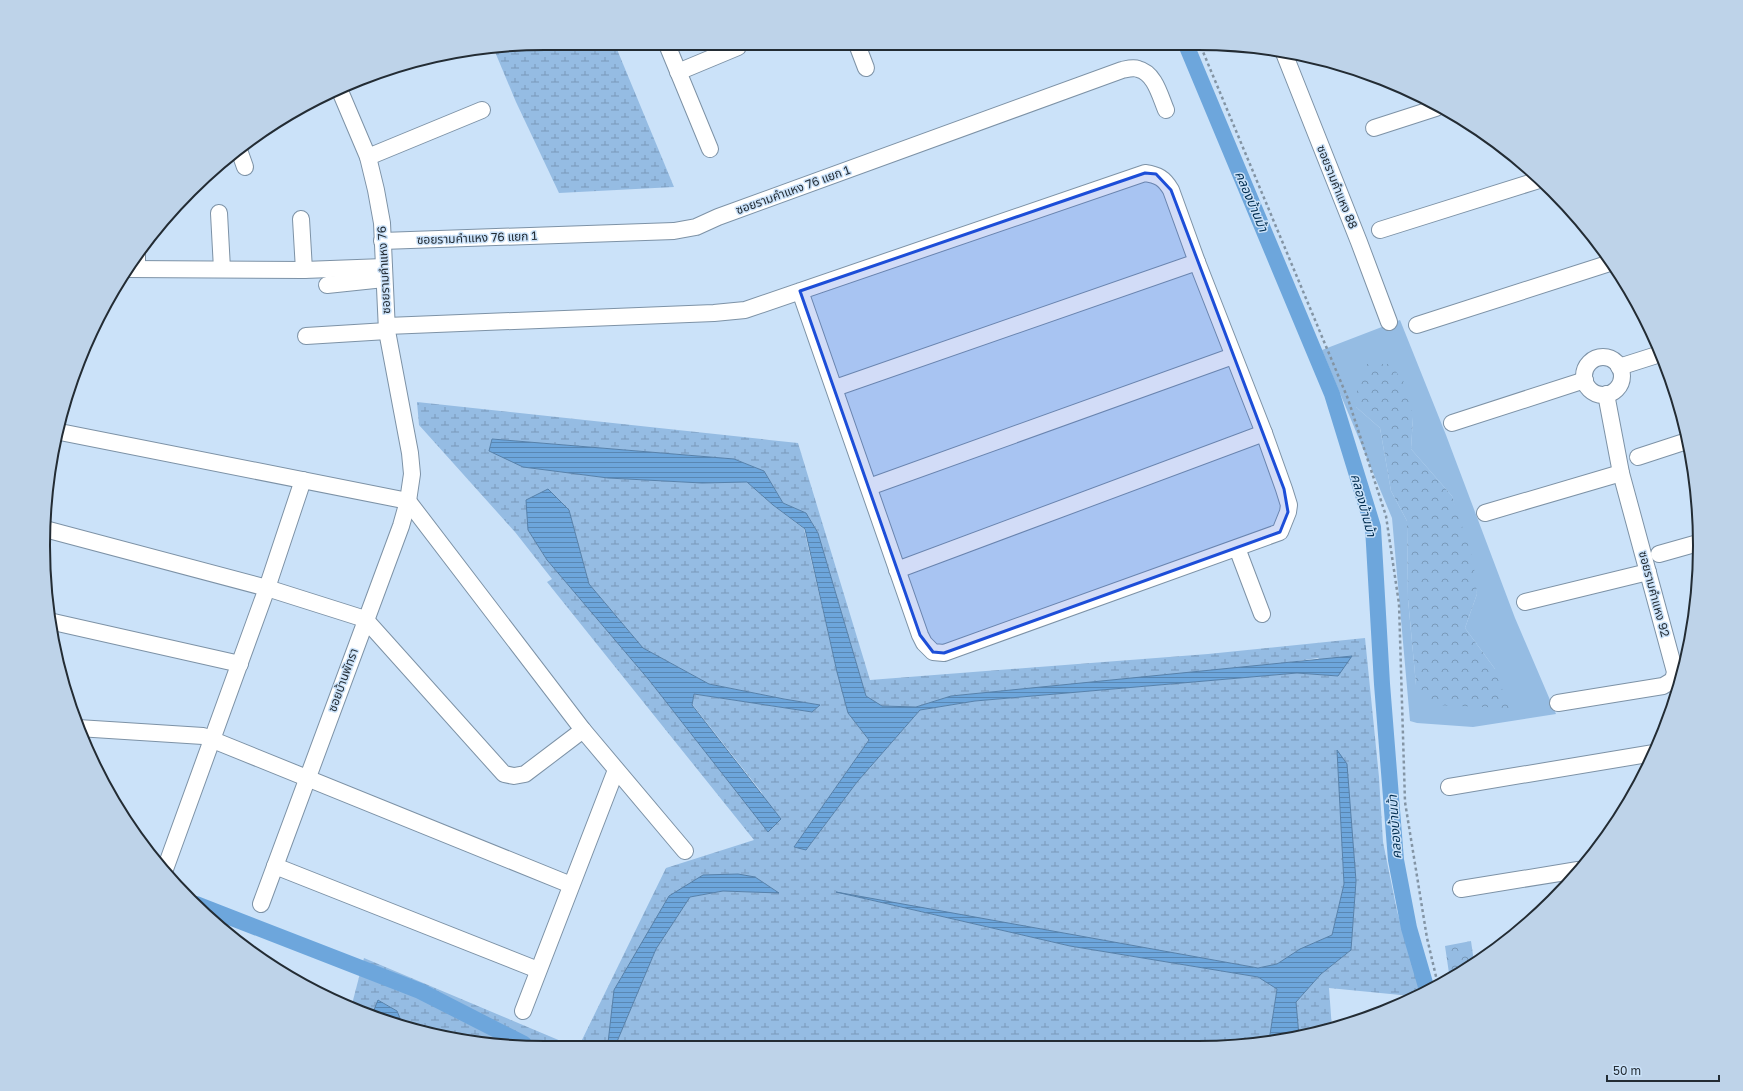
<svg xmlns="http://www.w3.org/2000/svg" width="1743" height="1091" viewBox="0 0 1743 1091" font-family="'Golos Text','Noto Sans Thai',sans-serif">
	<style>
		.grass { fill: #95bce3; fill-rule: evenodd }
		.forest { fill: url(#forest-crowns) }
		.wetland { fill: url(#wetland-marsh); fill-rule: evenodd }
		.water { fill: url(#water-rules); stroke: #5781aa }
		.lines { fill: none; stroke-linecap: round; stroke-linejoin: round }
		.canal { stroke: #6da6dc; stroke-width: 16 }
		.minor-casing { stroke: #7d92a6; stroke-width: 18 }
		.path { stroke: #8394a4; stroke-width: 2.5; stroke-dasharray: 3 3; stroke-linecap: butt }
		.minor { stroke: #fff; stroke-width: 16 }
		.marked { fill: #1d4ed8; fill-opacity: 0.2; stroke: #1d4ed8; stroke-width: 3; stroke-linejoin: round }
		.labels { text-anchor: middle; stroke-width: 3; stroke-linejoin: round; paint-order: stroke }
		.street-label { font-size: 12px; fill: #232c34; stroke: #cbe2f9 }
		.water-label { font-size: 13px; font-style: italic; fill: #032f52; stroke: #cbe2f9 }
		.rim { fill: none; stroke: #232c34; stroke-width: 2 }
	</style>
	<defs>
		<pattern id="forest-crowns" width="20" height="18" patternUnits="userSpaceOnUse"><rect width="20" height="18" fill="#95bce3"/><path d="M2 6a3 3 0 1 1 6 0M12 15a3 3 0 1 1 6 0" fill="none" stroke="#7999b9"/></pattern>
		<pattern id="wetland-marsh" width="20" height="14" patternUnits="userSpaceOnUse"><rect width="20" height="14" fill="#95bce3"/><path d="M1 5h8M5 5V1M11 12h8M15 12V8" fill="none" stroke="#7999b9"/></pattern>
		<pattern id="water-rules" width="6" height="5" patternUnits="userSpaceOnUse"><rect width="6" height="5" fill="#6da6dc"/><path d="M0 2.5h6" fill="none" stroke="#5987b3"/></pattern>
	</defs>
	<rect width="100%" height="100%" fill="#cbe2f9"/>
	<path class="grass" d="M 1400,320 L 1446,435 L 1515,618 L 1556,714 L 1473,727 L 1417,723 L 1410,721 L 1392,518 L 1322,350 ZM 1356,407 L 1413,417 L 1411,449 L 1452,496 L 1477,594 L 1465,628 L 1495,669 L 1416,685 L 1408,599 L 1407,521 L 1391,491 L 1380,428 Z"/>
	<g class="forest">
		<path d="M 1365,364 L 1390,364 L 1407,386 L 1413,417 L 1411,449 L 1452,496 L 1473,559 L 1477,594 L 1465,628 L 1495,669 L 1509,708 L 1434,705 L 1416,685 L 1408,599 L 1407,521 L 1391,491 L 1380,428 L 1356,407 L 1357,391 Z"/>
		<path d="M 1471,941 L 1474,962 L 1450,980 L 1445,946 Z"/>
	</g>
	<g class="wetland">
		<path d="M 493,47 L 616,47 L 674,187 L 559,193 L 516,102 Z"/>
		<path d="M 417,402 L 798,443 L 870,680 L 1208,654 L 1365,638 L 1379,777 L 1383,842 L 1397,911 L 1421,992 L 1411,996 L 1329,988 L 1332,1029 L 1299,1036 L 1296,1002 L 1321,974 L 1351,950 L 1356,880 L 1337,751 L 1344,884 L 1332,935 L 1300,949 L 1277,964 L 1258,968 L 848,895 L 1070,946 L 1258,977 L 1277,988 L 1269,1041 L 1231,1047 L 616,1044 L 656,949 L 690,897 L 723,891 L 778,893 L 755,877 L 669,896 L 608,1043 L 613,1044 L 580,1044 L 666,868 L 754,840 L 547,582 L 552,579 L 515,532 L 419,425 ZM 492,439 L 734,459 L 764,471 L 783,503 L 806,513 L 818,533 L 866,696 L 882,706 L 917,707 L 951,696 L 1270,665 L 1318,658 L 1337,676 L 1297,673 L 975,701 L 920,710 L 857,782 L 807,849 L 794,847 L 869,740 L 848,713 L 837,672 L 804,529 L 773,505 L 748,482 L 702,483 L 608,478 L 524,467 L 489,451 ZM 569,510 L 589,584 L 643,648 L 709,684 L 784,699 L 820,705 L 812,712 L 694,694 L 692,704 L 762,793 L 768,832 L 649,680 L 547,560 L 528,530 Z"/>
		<path d="M 364,958 L 568,1044 L 480,1044 L 402,1023 L 397,1011 L 379,1000 L 372,1015 L 353,1010 L 351,1008 Z"/>
	</g>
	<g class="water">
		<path d="M 492,439 L 734,459 L 764,471 L 783,503 L 806,513 L 818,533 L 866,696 L 882,706 L 916,707 L 951,696 L 1352,656 L 1338,676 L 1297,673 L 975,701 L 920,710 L 857,782 L 806,850 L 794,847 L 869,740 L 848,713 L 837,672 L 805,529 L 773,505 L 747,482 L 702,483 L 608,478 L 523,467 L 489,451 Z"/>
		<path d="M 548,489 L 569,510 L 589,584 L 643,648 L 709,684 L 784,699 L 820,705 L 812,712 L 694,694 L 692,705 L 781,819 L 768,832 L 649,680 L 547,560 L 528,530 L 526,500 Z"/>
		<path d="M 1337,750 L 1347,764 L 1356,881 L 1351,950 L 1321,974 L 1296,1002 L 1299,1036 L 1269,1041 L 1277,989 L 1258,977 L 1070,946 L 836,892 L 1258,968 L 1277,964 L 1300,949 L 1332,935 L 1344,884 Z"/>
		<path d="M 738,874 L 755,877 L 779,893 L 723,891 L 690,897 L 656,949 L 616,1044 L 608,1043 L 614,990 L 669,896 L 703,875 Z"/>
		<path d="M 378,1000 L 397,1011 L 402,1023 L 372,1015 Z"/>
	</g>
	<g class="lines">
		<g class="canal">
			<path d="M 1187,47 L 1332,394 L 1373,527 L 1382,684 L 1396,860 L 1409,928 L 1427,990"/>
			<path d="M 196,904 L 420,991 L 524,1044"/>
		</g>
		<defs>
			<g id="minor">
				<path d="M 668,47 L 710,149"/>
				<path d="M 858,47 L 866,68"/>
				<path d="M 1284,53 L 1359,242 L 1389,322"/>
				<path d="M 678,72 L 738,47"/>
				<path d="M 1374,128 L 1436,108"/>
				<path d="M 239,150 L 245,167"/>
				<path d="M 368,157 L 482,110"/>
				<path d="M 219,213 L 222,269"/>
				<path d="M 301,219 L 304,270"/>
				<path d="M 1380,230 L 1539,180"/>
				<path d="M 382,241 L 674,231 L 696,227 L 718,217 L 1122,70 C 1127,69 1133,67 1138,69 C 1155,73 1160,96 1166,110"/>
				<path d="M 127,269 L 304,270 L 384,267"/>
				<path d="M 137,269 L 137,254"/>
				<path d="M 327,285 L 384,279"/>
				<path d="M 1417,325 L 1610,263"/>
				<path d="M 387,326 L 714,313 L 745,310 L 1145,173 C 1158,175 1164,178 1171,190 L 1197,262 L 1264,433 L 1284,489 L 1289,505 L 1288,512 L 1280,532 L 944,653 L 933,652 L 924,643 L 920,635 L 800,291"/>
				<path d="M 306,336 L 387,331"/>
				<circle cx="1603" cy="376" r="19"/>
				<path d="M 1619,367 L 1660,354"/>
				<path d="M 835,388 L 1197,262"/>
				<path d="M 1452,423 L 1585,380"/>
				<path d="M 60,432 L 408,501 L 583,730 L 685,851"/>
				<path d="M 1638,457 L 1687,441"/>
				<path d="M 869,487 L 1233,356"/>
				<path d="M 1485,513 L 1621,473"/>
				<path d="M 45,529 L 267,588 L 365,619 L 504,774 L 514,776 L 525,774 L 583,730"/>
				<path d="M 1237,548 L 1262,614"/>
				<path d="M 1659,554 L 1698,543"/>
				<path d="M 897,570 L 1264,433"/>
				<path d="M 1525,602 L 1648,572"/>
				<path d="M 49,621 L 240,664"/>
				<path d="M 1558,703 L 1663,686 L 1673,680 L 1675,672 L 1621,473 L 1606,394"/>
				<path d="M 78,728 L 203,736 L 571,885"/>
				<path d="M 1449,787 L 1654,753"/>
				<path d="M 275,866 L 538,970"/>
				<path d="M 164,872 L 267,588 L 303,480"/>
				<path d="M 1461,889 L 1578,870"/>
				<path d="M 261,904 L 401,526 L 408,501 L 412,474 L 410,453 L 387,331 L 382,223 L 376,190 L 368,157 L 340,91"/>
				<path d="M 523,1011 L 616,770"/>
			</g>
		</defs>
		<use href="#minor" class="minor-casing"/>
		<path class="path" d="M 1201,47 L 1348,399 L 1386,516 L 1399,604 L 1405,802 L 1427,938 L 1438,985"/>
		<use href="#minor" class="minor"/>
	</g>
	<path class="marked" d="M 1145,173 L 1156,174 L 1171,190 L 1284,489 L 1288,512 L 1280,532 L 944,653 L 933,652 L 920,635 L 800,291 Z"/>
	<g class="labels">
		<g class="street-label">
			<text transform="translate(1337 187) rotate(68)" y="4">ซอยรามคำแหง 88</text>
			<text transform="translate(793 190) rotate(-20)" y="4">ซอยรามคำแหง 76 แยก 1</text>
			<text transform="translate(477 238) rotate(-2)" y="4">ซอยรามคำแหง 76 แยก 1</text>
			<text transform="translate(384 270) rotate(-93)" y="4">ซอยรามคำแหง 76</text>
			<text transform="translate(1654 594) rotate(75)" y="4">ซอยรามคําแหง 92</text>
			<text transform="translate(343 680) rotate(-70)" y="4">ซอยบ้านพัทรา</text>
		</g>
		<g class="water-label">
			<text transform="translate(1252 201) rotate(67)" y="5">คลองบ้านม้า</text>
			<text transform="translate(1364 505) rotate(75)" y="5">คลองบ้านม้า</text>
			<text transform="translate(1394 827) rotate(-94)" y="5">คลองบ้านม้า</text>
		</g>
	</g>
	<path d="M0 0H1743V1091H0ZM545 50H1198A495 495 0 0 1 1693 545V546A495 495 0 0 1 1198 1041H545A495 495 0 0 1 50 546V545A495 495 0 0 1 545 50Z" fill="#bed3e9" fill-rule="evenodd"/>
	<path class="rim" d="M545 50H1198A495 495 0 0 1 1693 545V546A495 495 0 0 1 1198 1041H545A495 495 0 0 1 50 546V545A495 495 0 0 1 545 50Z"/>
	<path d="M1607 1075v6h112v-6" fill="none" stroke="#232c34" stroke-width="2"/>
	<text x="1613" y="1075" font-size="12" fill="#232c34" stroke="#cbe2f9" stroke-width="3" paint-order="stroke">50 m</text>
</svg>
